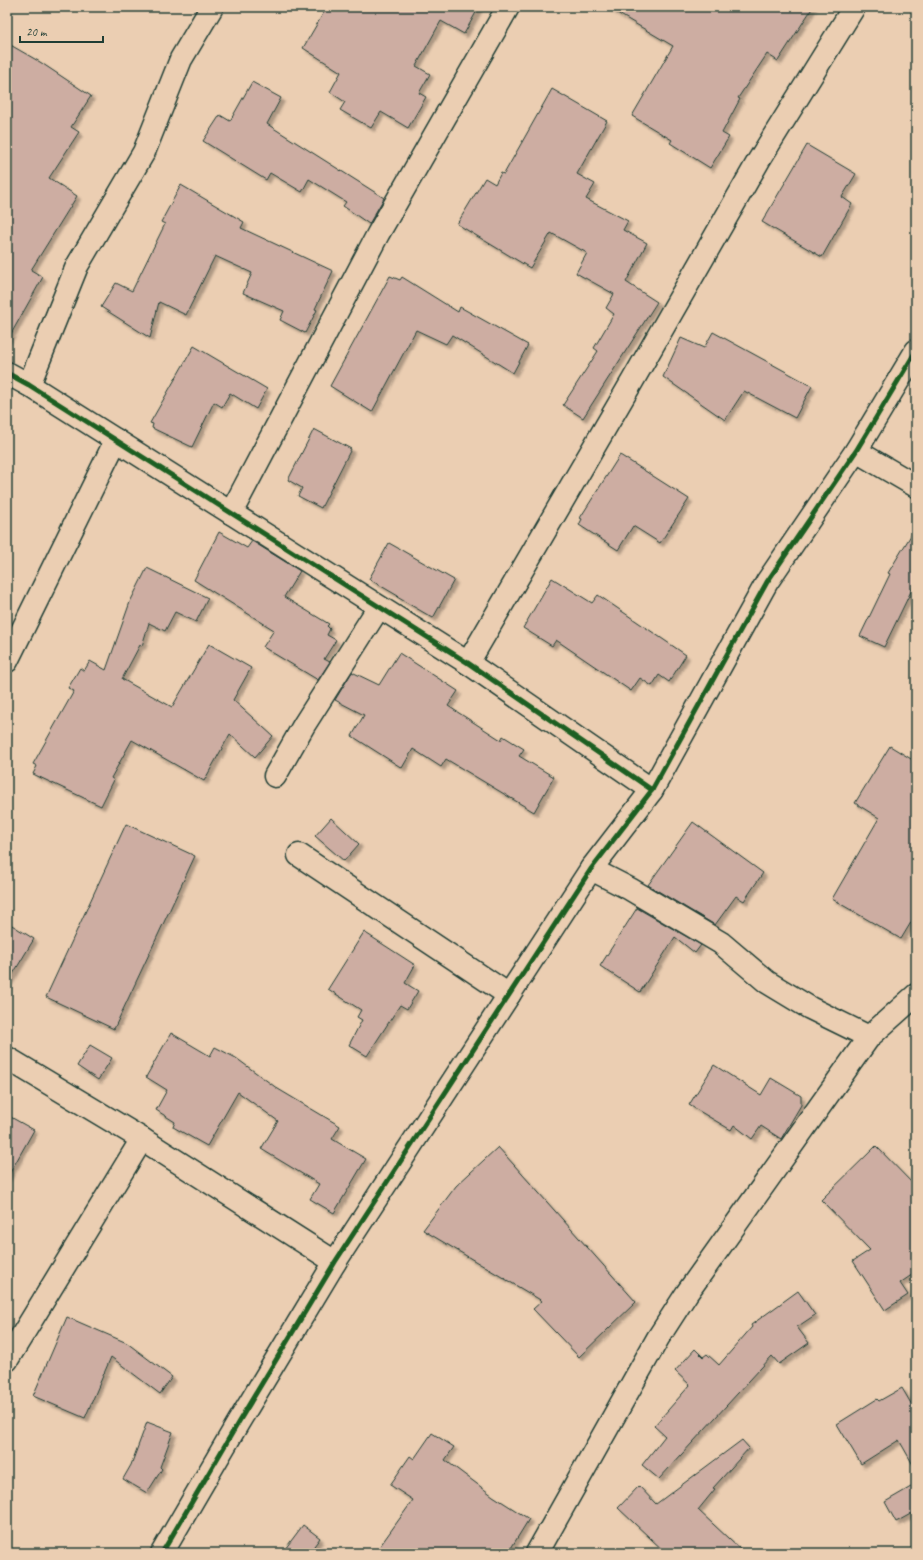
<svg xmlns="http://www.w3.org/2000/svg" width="923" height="1560" viewBox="0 0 923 1560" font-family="Caveat,sans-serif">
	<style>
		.building { fill: #cdada2; stroke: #1f3d34; filter: url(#shadow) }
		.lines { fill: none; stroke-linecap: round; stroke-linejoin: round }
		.minor-casing { stroke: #1f3d34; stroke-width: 25 }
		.minor { stroke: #ebceb2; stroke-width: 22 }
		.cycleway-casing { stroke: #ebceb2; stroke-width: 8 }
		.cycleway { stroke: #1b5e20; stroke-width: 5 }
	</style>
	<defs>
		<filter id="shadow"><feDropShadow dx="3.5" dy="3.5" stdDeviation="1" flood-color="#0004"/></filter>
	</defs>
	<rect width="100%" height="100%" fill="#ebceb2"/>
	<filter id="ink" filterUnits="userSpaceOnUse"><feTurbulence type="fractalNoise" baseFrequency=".025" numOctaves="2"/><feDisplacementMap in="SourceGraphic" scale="8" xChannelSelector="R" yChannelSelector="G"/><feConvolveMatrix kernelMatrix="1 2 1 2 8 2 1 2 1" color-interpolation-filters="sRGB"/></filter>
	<g filter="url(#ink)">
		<g class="building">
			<path d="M 327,7 L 479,7 L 464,34 L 441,21 L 416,66 L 430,74 L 419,93 L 426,97 L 408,128 L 381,112 L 371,128 L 340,110 L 345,102 L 330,92 L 341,72 L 303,48 Z"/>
			<path d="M 607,7 L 813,7 L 778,61 L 767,54 L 738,98 L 740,99 L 722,133 L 729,137 L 710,168 L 670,143 L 672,140 L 632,116 L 673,46 Z"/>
			<path d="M 7,43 L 40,62 L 91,96 L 71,127 L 79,132 L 49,178 L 77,196 L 31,270 L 43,277 L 7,341 Z"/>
			<path d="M 252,82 L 281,98 L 267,124 L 384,198 L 369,224 L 343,206 L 346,202 L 309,179 L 302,192 L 270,173 L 266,180 L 203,141 L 220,115 L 230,121 Z"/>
			<path d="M 552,89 L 607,121 L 577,174 L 595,184 L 586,199 L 628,221 L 623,230 L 647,243 L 626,282 L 657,302 L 583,418 L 563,405 L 598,351 L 594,348 L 614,314 L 606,308 L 614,294 L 576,273 L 587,253 L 551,233 L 530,268 L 457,224 L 485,178 L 495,184 L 501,173 L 504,174 Z"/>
			<path d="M 807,145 L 856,174 L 842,197 L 852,204 L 822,257 L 762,222 Z"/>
			<path d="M 181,185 L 244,222 L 241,228 L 333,271 L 315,309 L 317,310 L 305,333 L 280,320 L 284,311 L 243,293 L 252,273 L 215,256 L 186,315 L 159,302 L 150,338 L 101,307 L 116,283 L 132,291 L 165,224 L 161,222 Z"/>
			<path d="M 390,276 L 400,280 L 402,277 L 458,312 L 460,307 L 528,345 L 513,373 L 452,335 L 446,344 L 416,330 L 372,412 L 330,386 Z"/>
			<path d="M 713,332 L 812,386 L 795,418 L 744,391 L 725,420 L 663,377 L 681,338 L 704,348 Z"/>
			<path d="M 194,346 L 267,389 L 256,409 L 230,393 L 222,407 L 214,402 L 192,447 L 152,428 L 153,424 L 150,423 Z"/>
			<path d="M 314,429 L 351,449 L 321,508 L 298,496 L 302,488 L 288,480 Z"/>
			<path d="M 620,455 L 689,499 L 660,543 L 633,526 L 618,550 L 579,525 L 582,519 L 580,518 Z"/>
			<path d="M 916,527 L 916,581 L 884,647 L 860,636 L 890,574 L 888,573 Z"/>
			<path d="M 219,532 L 247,548 L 252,541 L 300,571 L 284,597 L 329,624 L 327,626 L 330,629 L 327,635 L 336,640 L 324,659 L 330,662 L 318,680 L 263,647 L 274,630 L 194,580 Z"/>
			<path d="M 389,543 L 454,580 L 433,618 L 397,597 L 398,596 L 369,579 Z"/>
			<path d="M 147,568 L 208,598 L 196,622 L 175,612 L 165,631 L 149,623 L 142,646 L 140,645 L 122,679 L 172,707 L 209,644 L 251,668 L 233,700 L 273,736 L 255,757 L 230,734 L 204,781 L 132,740 L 111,778 L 114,780 L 101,806 L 33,774 L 37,766 L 33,764 L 74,691 L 68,688 L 80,668 L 84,671 L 90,661 L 106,670 L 130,602 Z"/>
			<path d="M 552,578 L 592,603 L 598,595 L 686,655 L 669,682 L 659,675 L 652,686 L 640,678 L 631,691 L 556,640 L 552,646 L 523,628 Z"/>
			<path d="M 399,653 L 458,691 L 448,706 L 501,740 L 503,736 L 524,749 L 519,756 L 554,777 L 534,812 L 446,759 L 441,767 L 413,749 L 402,768 L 352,736 L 364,715 L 335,700 L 352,672 L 379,685 Z"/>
			<path d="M 890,746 L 916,762 L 916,914 L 901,939 L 832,899 L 879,818 L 855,803 Z"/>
			<path d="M 331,818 L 359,844 L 344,861 L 315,836 Z"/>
			<path d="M 693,822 L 763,873 L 744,901 L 736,896 L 715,925 L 648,885 Z"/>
			<path d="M 126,824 L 195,856 L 114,1029 L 46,997 Z"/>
			<path d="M 637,908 L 701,945 L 695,953 L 675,937 L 640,992 L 600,966 Z"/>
			<path d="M 7,922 L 34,939 L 7,984 Z"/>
			<path d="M 364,932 L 415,965 L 405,983 L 418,991 L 407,1009 L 400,1005 L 367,1056 L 349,1045 L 362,1020 L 357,1017 L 361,1010 L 328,989 Z"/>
			<path d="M 171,1033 L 210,1056 L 215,1047 L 236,1058 L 278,1089 L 340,1126 L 332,1139 L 366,1159 L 334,1213 L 310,1199 L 319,1184 L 261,1149 L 278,1121 L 238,1092 L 207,1146 L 173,1127 L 175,1122 L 156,1110 L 167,1090 L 146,1077 Z"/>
			<path d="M 90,1045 L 112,1058 L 98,1080 L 77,1066 Z"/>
			<path d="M 714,1065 L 761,1095 L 771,1078 L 801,1096 L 801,1105 L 781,1139 L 761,1126 L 752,1139 L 734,1125 L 731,1130 L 689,1105 Z"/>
			<path d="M 7,1115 L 34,1130 L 7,1178 Z"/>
			<path d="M 876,1146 L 916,1187 L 916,1272 L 900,1283 L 908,1295 L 885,1310 L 853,1261 L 870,1250 L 821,1200 Z"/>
			<path d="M 498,1147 L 636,1302 L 579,1357 L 533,1309 L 542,1301 L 423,1230 L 456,1186 Z"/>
			<path d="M 798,1291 L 815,1315 L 797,1327 L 809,1343 L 779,1364 L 772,1356 L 659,1479 L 642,1465 L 665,1436 L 654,1426 L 690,1385 L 675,1371 L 695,1349 L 703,1357 L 707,1354 L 719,1365 L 752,1327 L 751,1325 Z"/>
			<path d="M 67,1317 L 127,1343 L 172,1377 L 160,1394 L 111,1357 L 85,1418 L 33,1396 Z"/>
			<path d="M 902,1388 L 916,1412 L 916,1470 L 899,1440 L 861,1464 L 837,1424 L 877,1399 L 879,1401 Z"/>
			<path d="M 147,1422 L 173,1432 L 160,1467 L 162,1469 L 147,1493 L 123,1479 L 131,1465 Z"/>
			<path d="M 432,1433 L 454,1447 L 445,1460 L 493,1496 L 529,1519 L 508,1553 L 375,1553 L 413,1500 L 390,1485 L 410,1456 L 414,1459 Z"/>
			<path d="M 742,1440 L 749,1448 L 713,1488 L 715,1489 L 698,1510 L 744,1553 L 666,1553 L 618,1508 L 639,1486 L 656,1504 Z"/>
			<path d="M 916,1484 L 916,1511 L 896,1522 L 885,1502 Z"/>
			<path d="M 303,1525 L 320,1538 L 309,1553 L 282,1553 Z"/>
		</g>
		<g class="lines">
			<defs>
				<g id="minor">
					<path d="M 7,373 L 29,385 L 468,663 L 652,790"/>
					<path d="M 29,385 L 77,266 L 144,152 L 181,59 L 212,7"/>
					<path d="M 856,451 L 916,486"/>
					<path d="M 231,513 L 378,234 L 508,7"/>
					<path d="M 7,661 L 116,440"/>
					<path d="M 468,663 L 633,380 L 759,160 L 854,7"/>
					<path d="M 275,776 L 304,725 L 379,607"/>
					<path d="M 299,855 L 509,995"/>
					<path d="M 591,869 L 630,889 L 721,943 L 767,982 L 810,1008 L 869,1037"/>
					<path d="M 7,1058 L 142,1139 L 335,1262"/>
					<path d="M 7,1360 L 142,1139"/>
					<path d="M 162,1553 L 238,1423 L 335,1262 L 591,869 L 652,790 L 767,582 L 856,451 L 916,351"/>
					<path d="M 537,1553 L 658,1338 L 687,1293 L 869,1037 L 916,995"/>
				</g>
			</defs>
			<use href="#minor" class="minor-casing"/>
			<use href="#minor" class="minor"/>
			<defs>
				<g id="cycleway">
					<path d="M 7,373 L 29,385 L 468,663 L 652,790"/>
					<path d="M 162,1553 L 238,1423 L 335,1262 L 591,869 L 652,790 L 767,582 L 856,451 L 916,351"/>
				</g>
			</defs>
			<use href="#cycleway" class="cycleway-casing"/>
			<use href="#cycleway" class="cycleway"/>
		</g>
	</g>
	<rect width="923" height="1560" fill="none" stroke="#ebceb2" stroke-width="24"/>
	<rect x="12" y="12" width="899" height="1536" fill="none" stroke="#1f3d34" stroke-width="1.5" filter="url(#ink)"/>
	<path d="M20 36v6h83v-6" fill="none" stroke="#1f3d34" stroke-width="2"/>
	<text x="26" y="36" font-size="12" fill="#1f3d34" stroke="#ebceb2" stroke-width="3" paint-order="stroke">20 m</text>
</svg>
